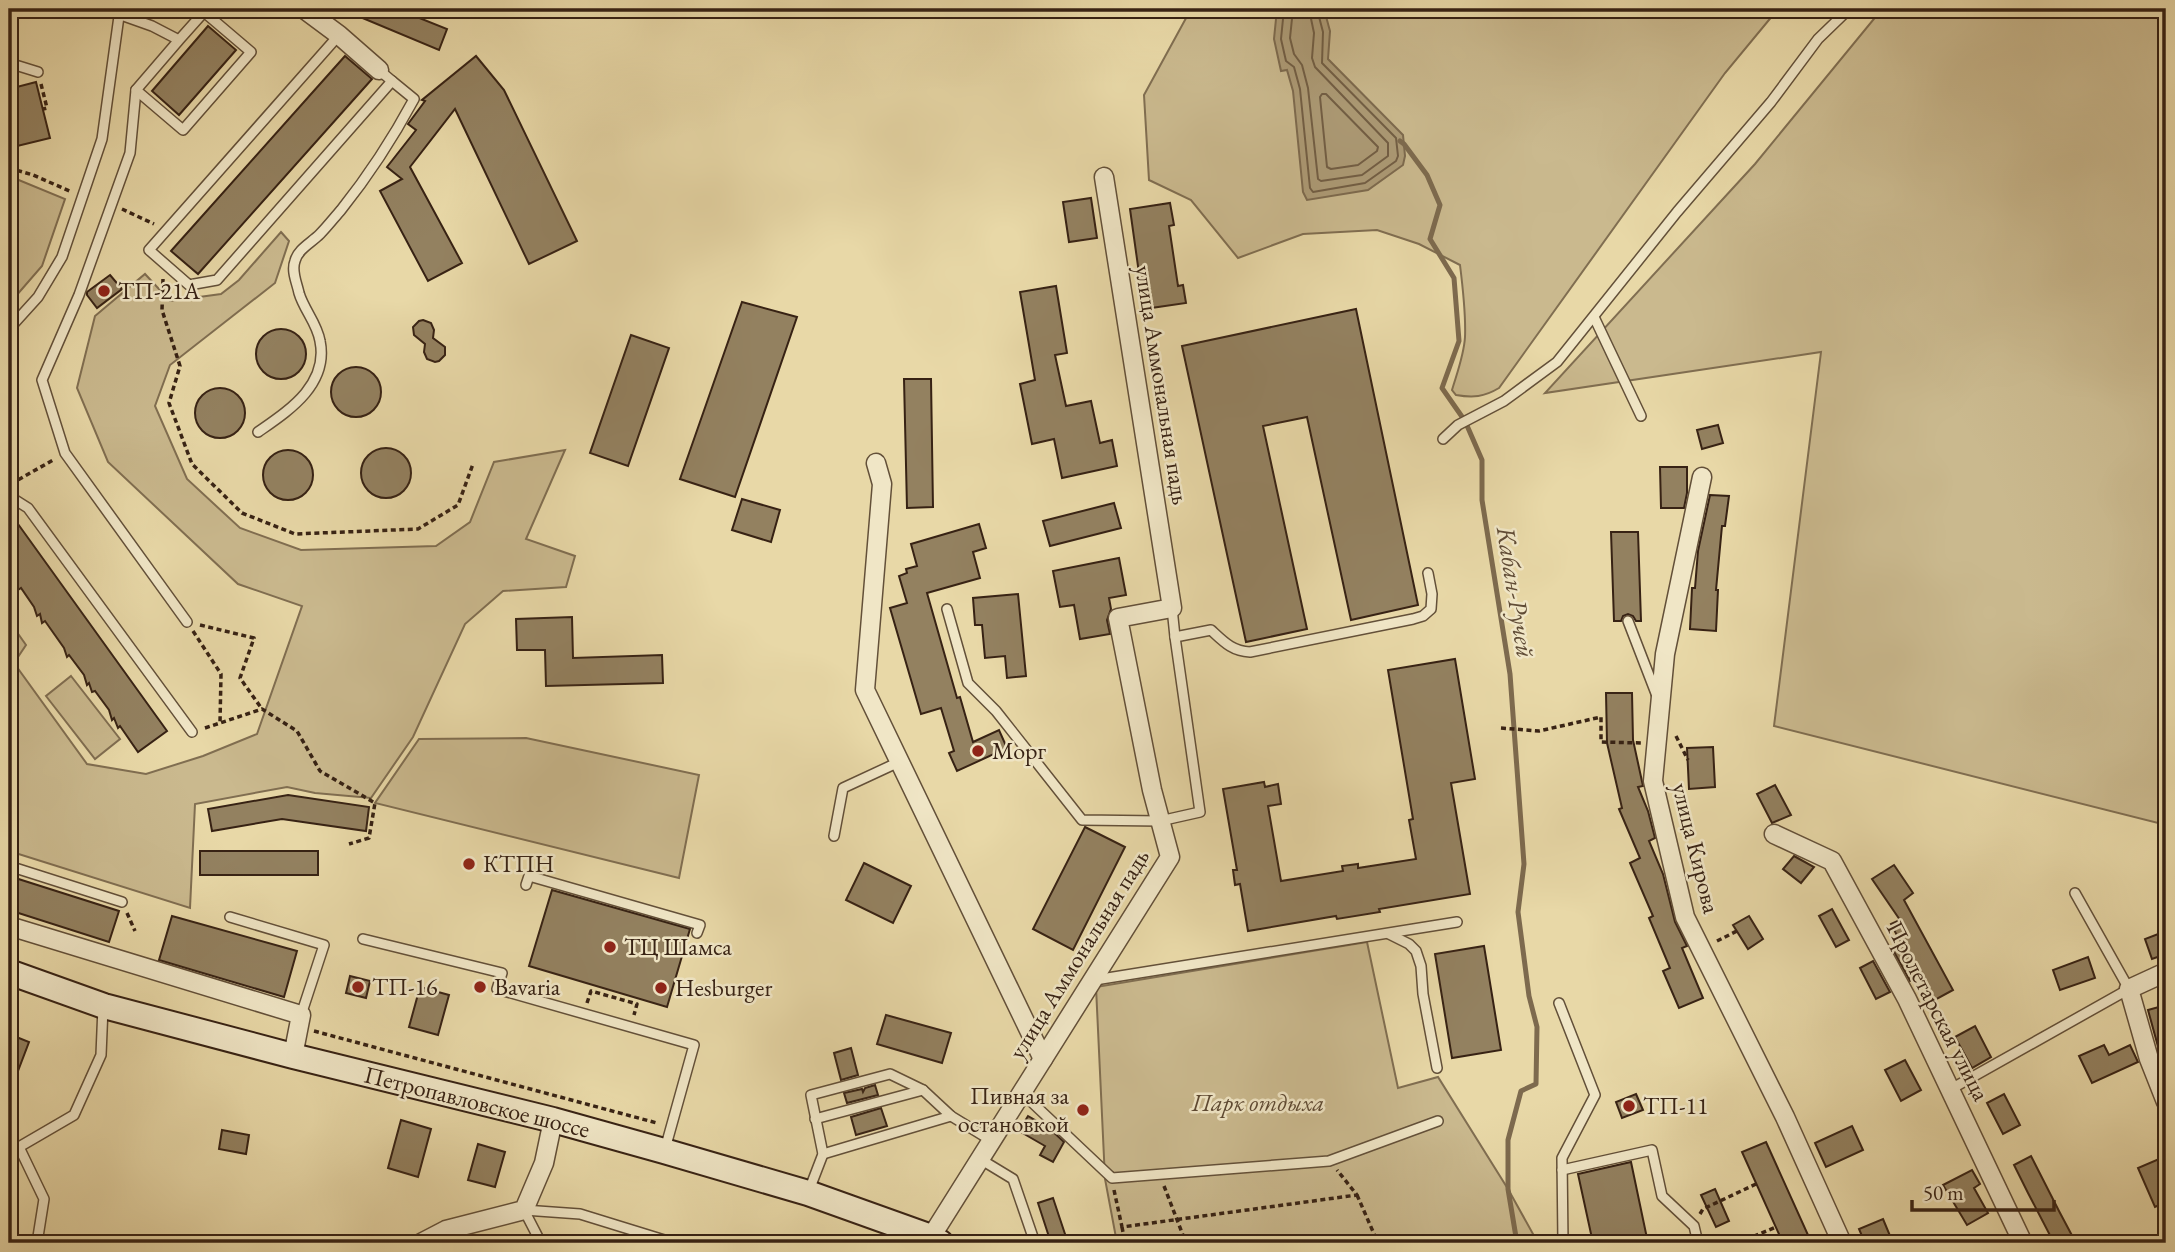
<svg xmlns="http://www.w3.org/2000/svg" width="2175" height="1252" viewBox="0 0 2175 1252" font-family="'EB Garamond',serif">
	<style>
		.green { fill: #cab98e; stroke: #806e51; stroke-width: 2 }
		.water { fill: #ac9a75; stroke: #7d6a4e; stroke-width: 2 }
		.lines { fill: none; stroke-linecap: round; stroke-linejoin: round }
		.shore { stroke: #725e44; stroke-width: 2 }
		.stream { stroke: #7d6a4e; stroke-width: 5 }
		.building { fill: #938160; stroke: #372214; stroke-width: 2 }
		.service-casing { stroke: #635039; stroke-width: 12 }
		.minor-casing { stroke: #635039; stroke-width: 21 }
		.secondary-casing { stroke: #372214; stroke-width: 28 }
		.path { stroke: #372214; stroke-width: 3.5; stroke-dasharray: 5 3.5; stroke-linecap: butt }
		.service { stroke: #f0e6c6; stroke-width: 9 }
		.minor { stroke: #f0e6c6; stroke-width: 18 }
		.secondary { stroke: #f0e6c6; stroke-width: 24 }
		.poi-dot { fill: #8f2418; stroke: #f0e6c6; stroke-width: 2.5 }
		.labels { text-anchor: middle; stroke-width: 5; stroke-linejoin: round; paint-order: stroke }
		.poi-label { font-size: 24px; fill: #372214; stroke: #f0e6c6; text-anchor: start }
		.street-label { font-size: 24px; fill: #372214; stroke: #f0e6c6 }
		.park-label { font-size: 24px; font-style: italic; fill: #5c4832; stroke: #f0e6c6 }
		.water-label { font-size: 26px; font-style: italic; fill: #604c36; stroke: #f0e6c6 }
	</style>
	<rect width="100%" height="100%" fill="#e8d8a7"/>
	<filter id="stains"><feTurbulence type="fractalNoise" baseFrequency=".00286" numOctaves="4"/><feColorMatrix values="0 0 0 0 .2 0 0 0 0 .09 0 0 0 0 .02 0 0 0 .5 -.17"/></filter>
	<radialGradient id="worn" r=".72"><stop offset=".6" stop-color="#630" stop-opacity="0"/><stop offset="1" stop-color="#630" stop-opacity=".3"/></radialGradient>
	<g class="green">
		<path d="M 1191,9 L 1778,9 L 1725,73 L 1499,388 C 1484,397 1473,398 1456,395 L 1452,390 C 1457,373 1464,355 1465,337 C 1466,313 1463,289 1460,265 L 1419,244 L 1377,230 L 1303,234 L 1238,258 L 1191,200 L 1149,180 L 1144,95 Z"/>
		<path d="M 1882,9 L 2166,9 L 2166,825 L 1774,726 L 1821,352 L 1545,393 L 1755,164 Z"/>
		<path d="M 9,176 L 65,199 L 42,266 L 9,304 Z"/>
		<path d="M 281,232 L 289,241 L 275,283 L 170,365 L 155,406 L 187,479 L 240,528 L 301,550 L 436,546 L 470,522 L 494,462 L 565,450 L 526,539 L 575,556 L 566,587 L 503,591 L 465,624 L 413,737 L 371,798 L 315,793 L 287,787 L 195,804 L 190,908 L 9,851 L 9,621 L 26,645 L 14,663 L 87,764 L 146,774 L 203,756 L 257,734 L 302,606 L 238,584 L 108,462 L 77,388 L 95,316 L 145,274 L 170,301 L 221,294 L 239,280 Z"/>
		<path d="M 71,676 L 120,739 L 95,759 L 46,696 Z"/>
		<path d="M 526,738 L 699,775 L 679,878 L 375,803 L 419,739 Z"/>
		<path d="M 1367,942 L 1398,1088 L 1438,1077 L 1508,1189 L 1538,1243 L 1117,1243 L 1105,1179 L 1096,987 Z"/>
	</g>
	<path class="water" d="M 1277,9 L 1324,9 L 1330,31 L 1328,59 L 1403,135 L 1405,156 L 1403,165 L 1368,190 L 1307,200 L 1303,192 L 1293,91 L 1287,70 L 1281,71 L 1274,39 Z"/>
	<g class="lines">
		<g class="shore">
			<path d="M 1284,9 L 1281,39 L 1286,61 L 1294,67 L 1300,89 L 1310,188 L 1313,192 L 1365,183 L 1396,161 L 1398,156 L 1396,138 L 1322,63 L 1323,32 L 1317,9"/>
			<path d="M 1293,9 L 1290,38 L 1294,54 L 1302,65 L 1308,88 L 1318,179 L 1321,181 L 1362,175 L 1388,156 L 1388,143 L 1315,67 L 1312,58 L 1314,33 L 1309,9"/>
			<path d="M 1322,94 L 1326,94 L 1378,147 L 1377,151 L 1358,165 L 1331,169 L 1327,167 L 1320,97 Z"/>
		</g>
		<path class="stream" d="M 1400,141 L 1404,144 L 1427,175 L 1440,205 L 1430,239 L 1454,278 L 1459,341 L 1442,388 L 1465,421 L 1482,460 L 1482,500 L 1510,674 L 1524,864 L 1518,912 L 1529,996 L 1537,1027 L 1536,1084 L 1521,1091 L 1508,1140 L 1508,1189 L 1517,1243"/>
	</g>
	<g class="building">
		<path d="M 341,9 L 397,9 L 447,29 L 439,50 Z"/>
		<path d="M 208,26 L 236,50 L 179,115 L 152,91 Z"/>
		<path d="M 345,56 L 372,79 L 198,274 L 171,251 Z"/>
		<path d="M 476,56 L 504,90 L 577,241 L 529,264 L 455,109 L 410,167 L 462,263 L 428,281 L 380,191 L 402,179 L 387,167 L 416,130 L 408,124 L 425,101 L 422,100 Z"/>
		<path d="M 36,82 L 50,138 L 9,148 L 9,89 Z"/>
		<path d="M 1091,198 L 1097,238 L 1069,242 L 1063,202 Z"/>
		<path d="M 1170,203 L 1174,225 L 1169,226 L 1178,286 L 1183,285 L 1186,303 L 1144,309 L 1130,209 Z"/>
		<path d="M 110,275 L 122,289 L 97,308 L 87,295 L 87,292 Z"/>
		<path d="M 1056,286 L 1067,353 L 1055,355 L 1066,406 L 1091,401 L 1100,443 L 1112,440 L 1117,466 L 1062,478 L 1054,439 L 1032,444 L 1020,384 L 1035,380 L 1020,292 Z"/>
		<path d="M 742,302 L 797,317 L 735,497 L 680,479 Z"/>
		<path d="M 1356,309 L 1418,605 L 1351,620 L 1307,417 L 1263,426 L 1307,629 L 1246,642 L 1182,346 Z"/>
		<path d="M 423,320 L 431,323 L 434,330 L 433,338 L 445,347 L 445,355 L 439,361 L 435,362 L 427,359 L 424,352 L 425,344 L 414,335 L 413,327 L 419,321 Z"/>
		<circle cx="281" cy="354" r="25"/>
		<path d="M 631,335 L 669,348 L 628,466 L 590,453 Z"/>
		<circle cx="356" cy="392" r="25"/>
		<path d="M 904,379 L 931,379 L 933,507 L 907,508 Z"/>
		<circle cx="220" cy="413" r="25"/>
		<path d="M 1718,425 L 1723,443 L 1702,449 L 1697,430 Z"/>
		<circle cx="386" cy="473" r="25"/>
		<circle cx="288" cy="475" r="25"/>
		<path d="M 1660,467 L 1687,467 L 1687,493 L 1684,508 L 1661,508 Z"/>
		<path d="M 1710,495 L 1729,496 L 1725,526 L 1722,526 L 1716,590 L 1718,590 L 1716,631 L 1690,629 L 1692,588 L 1695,588 L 1698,551 Z"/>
		<path d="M 742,499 L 780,510 L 771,542 L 732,530 Z"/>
		<path d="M 1114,503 L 1121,528 L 1050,546 L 1043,521 Z"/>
		<path d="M 18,524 L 167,731 L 138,752 L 120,726 L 118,728 L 114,718 L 112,720 L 109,710 L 95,691 L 92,692 L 89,683 L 87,685 L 84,675 L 69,655 L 67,657 L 64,648 L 45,621 L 42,623 L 40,614 L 37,616 L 34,607 L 21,588 L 18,590 L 15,579 L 9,584 L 9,531 Z"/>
		<path d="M 979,524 L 986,548 L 973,552 L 980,578 L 927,593 L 957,698 L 960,697 L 973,742 L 999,730 L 1007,748 L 957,771 L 949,753 L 954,751 L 941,708 L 921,714 L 890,608 L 907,603 L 899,576 L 907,573 L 906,569 L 917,566 L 911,544 Z"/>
		<path d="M 1611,532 L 1638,532 L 1641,621 L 1636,621 L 1633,616 L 1628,614 L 1623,616 L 1621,621 L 1614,621 Z"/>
		<path d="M 1119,558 L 1126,595 L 1109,598 L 1111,609 L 1107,620 L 1110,634 L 1080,639 L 1074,605 L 1060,607 L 1053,571 Z"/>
		<path d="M 1018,594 L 1026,676 L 1007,678 L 1005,656 L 985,658 L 982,625 L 975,625 L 973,598 Z"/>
		<path d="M 572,617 L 573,658 L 662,655 L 663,683 L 546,686 L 545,650 L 517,650 L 516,619 Z"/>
		<path d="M 1455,659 L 1475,779 L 1451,783 L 1470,894 L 1379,909 L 1380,912 L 1337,919 L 1336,916 L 1248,931 L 1240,884 L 1235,885 L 1233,870 L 1237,870 L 1223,789 L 1264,782 L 1265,787 L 1278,784 L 1281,804 L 1268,806 L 1281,881 L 1343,871 L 1342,866 L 1358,864 L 1358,868 L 1416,859 L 1409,820 L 1413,819 L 1388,670 Z"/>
		<path d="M 1606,693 L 1632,693 L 1633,740 L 1643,786 L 1638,787 L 1648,811 L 1655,838 L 1649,841 L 1663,874 L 1675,922 L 1687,946 L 1682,948 L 1703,998 L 1679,1008 L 1663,971 L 1670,968 L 1649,918 L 1653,916 L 1630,863 L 1640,858 L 1619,809 L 1622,808 L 1607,743 Z"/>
		<path d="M 1713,747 L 1715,787 L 1689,789 L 1687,748 Z"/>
		<path d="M 1775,785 L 1791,815 L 1772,823 L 1757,794 Z"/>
		<path d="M 288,795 L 369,807 L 366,831 L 282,819 L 212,831 L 208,809 Z"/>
		<path d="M 1085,827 L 1125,847 L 1073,950 L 1033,929 Z"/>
		<rect x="200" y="851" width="118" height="24"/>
		<path d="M 1794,856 L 1814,867 L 1801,883 L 1783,869 Z"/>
		<path d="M 864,863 L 911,886 L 893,923 L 846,900 Z"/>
		<path d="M 1894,865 L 1913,893 L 1904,900 L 1953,990 L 1933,1001 L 1919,976 L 1910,981 L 1893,950 L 1902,945 L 1891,924 L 1900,920 L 1872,879 Z"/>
		<path d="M 9,876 L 119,911 L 109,942 L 9,910 Z"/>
		<path d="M 552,890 L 690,929 L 667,1007 L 529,966 Z"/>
		<path d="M 1832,909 L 1849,940 L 1836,947 L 1819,916 Z"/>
		<path d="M 172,916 L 297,951 L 284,997 L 159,960 Z"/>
		<path d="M 1749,916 L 1763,939 L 1748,949 L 1733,925 Z"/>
		<path d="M 2166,931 L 2166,954 L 2152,959 L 2145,939 Z"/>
		<path d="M 1484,946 L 1501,1050 L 1452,1058 L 1435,954 Z"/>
		<path d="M 2088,957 L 2095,978 L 2060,990 L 2053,970 Z"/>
		<path d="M 1873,961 L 1890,992 L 1876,999 L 1860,968 Z"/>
		<path d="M 350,976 L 370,981 L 366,998 L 346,993 Z"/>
		<path d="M 420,987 L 449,995 L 438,1035 L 409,1027 Z"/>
		<path d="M 2166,1005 L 2166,1060 L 2162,1061 L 2148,1010 Z"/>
		<path d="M 886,1015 L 951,1033 L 942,1063 L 877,1044 Z"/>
		<path d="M 1975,1026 L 1991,1057 L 1972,1068 L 1955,1037 Z"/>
		<path d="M 9,1034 L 29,1042 L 10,1092 L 9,1091 Z"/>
		<path d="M 2104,1045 L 2109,1055 L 2130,1045 L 2138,1062 L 2092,1083 L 2079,1056 Z"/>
		<path d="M 851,1048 L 858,1075 L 841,1080 L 834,1053 Z"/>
		<path d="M 1905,1060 L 1921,1090 L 1901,1101 L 1885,1070 Z"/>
		<path d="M 875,1085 L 878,1095 L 847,1103 L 844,1093 L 862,1089 L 863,1092 L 865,1088 Z"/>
		<path d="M 1636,1094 L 1643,1110 L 1622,1118 L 1616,1102 Z"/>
		<path d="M 2004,1094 L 2020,1125 L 2003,1134 L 1987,1103 Z"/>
		<path d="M 881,1108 L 887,1126 L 856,1135 L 851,1117 Z"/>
		<path d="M 1028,1116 L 1049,1128 L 1064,1142 L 1053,1162 L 1040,1155 L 1045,1146 L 1019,1131 Z"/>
		<path d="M 401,1120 L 431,1129 L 418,1177 L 388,1168 Z"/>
		<path d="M 1852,1126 L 1863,1150 L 1826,1167 L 1815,1143 Z"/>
		<path d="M 222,1130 L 249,1135 L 246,1154 L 219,1149 Z"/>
		<path d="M 1766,1142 L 1808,1235 L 1790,1243 L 1783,1243 L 1742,1152 Z"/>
		<path d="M 478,1144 L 505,1152 L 495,1187 L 468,1180 Z"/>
		<path d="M 2031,1156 L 2059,1211 L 2076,1243 L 2054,1243 L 2028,1193 L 2014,1165 Z"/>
		<path d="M 2166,1156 L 2166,1202 L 2155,1207 L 2138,1168 Z"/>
		<path d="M 1631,1162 L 1648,1243 L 1593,1243 L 1578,1174 Z"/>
		<path d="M 1972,1170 L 1980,1184 L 1974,1188 L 1988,1213 L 1967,1225 L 1943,1185 Z"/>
		<path d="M 1715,1189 L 1729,1221 L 1716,1227 L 1701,1195 Z"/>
		<path d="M 1053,1198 L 1067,1240 L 1057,1243 L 1051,1243 L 1038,1203 Z"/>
		<path d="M 1883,1219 L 1893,1243 L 1865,1243 L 1859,1229 Z"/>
	</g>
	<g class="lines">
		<defs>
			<g id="service">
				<path d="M 121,15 L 152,26 L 179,40 L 136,90 L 183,130 L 251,52 L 204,12 L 179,40"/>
				<path d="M 339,35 L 149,250 L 189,285 L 217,280 L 392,81 L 379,70"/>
				<path d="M 9,63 L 38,72"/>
				<path d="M 136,90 L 130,153 L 79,295 L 42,380 L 65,453 L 187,622"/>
				<path d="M 1594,317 L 1641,416"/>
				<path d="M 9,329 L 38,297 L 62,257 L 102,139 L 120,9"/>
				<path d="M 258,432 C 288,411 329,385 320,341 C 317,323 304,310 299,293 C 297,283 291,271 295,261 C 298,249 311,243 320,234 C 327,227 334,218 341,210 C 369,175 393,138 414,99 L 392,81"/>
				<path d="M 1443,439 L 1458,425 L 1504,401 L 1557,362 L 1677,212 L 1771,102 L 1818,39 L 1849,9"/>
				<path d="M 9,496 L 28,508 L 192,732"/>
				<path d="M 1172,608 L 1175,637"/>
				<path d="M 947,609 L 968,683 L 996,711 L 1082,820 L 1160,821 L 1200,812 L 1175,637 L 1211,630 C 1224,642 1232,651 1250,652 L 1413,619 L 1423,616 L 1431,609 L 1432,594 L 1428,573"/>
				<path d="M 1628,621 L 1657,696"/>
				<path d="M 834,836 L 843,788 L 899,762"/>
				<path d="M 9,866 L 122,902"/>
				<path d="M 526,885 L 529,876 L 700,925 L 697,933"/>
				<path d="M 230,917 L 324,945 L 301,1015"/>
				<path d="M 1389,934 L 1409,944 L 1416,951 L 1421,966 L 1423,994 L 1437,1068"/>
				<path d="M 363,939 L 502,973 L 497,989 L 694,1045 L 665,1149"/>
				<path d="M 1095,980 L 1457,922"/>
				<path d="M 1559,1003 L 1595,1095 L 1562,1158 L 1563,1243"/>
				<path d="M 1951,1089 L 2129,989 L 2075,893"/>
				<path d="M 1022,1093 L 1112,1178 L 1329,1161 L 1438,1121"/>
				<path d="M 815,1119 L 923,1090"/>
				<path d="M 9,1141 L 19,1147 L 74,1115 L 101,1055 L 103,1007"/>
				<path d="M 19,1147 L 44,1199 L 37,1243"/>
				<path d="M 823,1154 L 951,1116"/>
				<path d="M 980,1159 L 1013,1179 L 1035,1243"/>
				<path d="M 1562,1170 L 1652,1150 L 1662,1196 L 1694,1226 L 1698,1243"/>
				<path d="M 808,1193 L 823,1154 L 811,1095 L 890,1074 L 923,1090 L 951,1116 L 992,1141"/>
				<path d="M 524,1210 L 580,1214 L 674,1243"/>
				<path d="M 524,1210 L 541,1243"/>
			</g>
			<g id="minor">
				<path d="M 304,9 L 339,35 L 379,70"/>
				<path d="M 876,463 L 882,484 L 865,690 L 1043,1059"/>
				<path d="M 1702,477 L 1665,654 L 1653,781 L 1685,917 L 1785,1117 L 1842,1243"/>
				<path d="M 1774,834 L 1832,861 L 1907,999 L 2023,1243"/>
				<path d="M 9,926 L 301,1015 L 293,1056"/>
				<path d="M 2166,972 L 2129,989 L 2149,1059 L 2166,1102"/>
				<path d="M 931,1237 L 1170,857 L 1152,790 L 1118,618 L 1172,608 L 1104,177"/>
				<path d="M 421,1243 L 446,1230 L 524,1210 L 544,1163 L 553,1120"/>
			</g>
			<path id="secondary" d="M 9,972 L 104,1006 L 293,1056 L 553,1120 L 664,1151 L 808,1193 L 931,1237 L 941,1243"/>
		</defs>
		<use href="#service" class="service-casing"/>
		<use href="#minor" class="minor-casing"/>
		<use href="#secondary" class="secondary-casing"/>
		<g class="path">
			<path d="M 41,84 L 47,108 L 43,109"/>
			<path d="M 9,168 L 33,175 L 72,192"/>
			<path d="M 122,209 L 154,224"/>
			<path d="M 163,279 L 162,310 L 180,366 L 169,403 L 192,464 L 242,513 L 295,534 L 418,529 L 458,505 L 473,464"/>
			<path d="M 11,484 L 53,460"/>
			<path d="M 200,625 L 254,638 L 240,678 L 262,709"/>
			<path d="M 193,631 L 221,674 L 220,723"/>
			<path d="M 205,728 L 262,709 L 297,731 L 320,771 L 375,803 L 369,838 L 349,844"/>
			<path d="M 1501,728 L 1539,731 L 1601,717 L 1601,742 L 1641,743"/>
			<path d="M 1676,736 L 1688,760"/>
			<path d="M 127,913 L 135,931"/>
			<path d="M 1717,941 L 1737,931"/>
			<path d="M 587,1003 L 591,991 L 637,1004 L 634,1015"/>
			<path d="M 314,1031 L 657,1123"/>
			<path d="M 1164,1186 L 1186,1243"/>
			<path d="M 1114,1190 L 1122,1227 L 1357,1195 L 1337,1170"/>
			<path d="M 1357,1195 L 1378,1243"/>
			<path d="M 1700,1214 L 1703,1209 L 1756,1184"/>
			<path d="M 1122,1227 L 1125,1243"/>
			<path d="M 1738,1243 L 1776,1227"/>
		</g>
		<use href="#service" class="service"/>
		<use href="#minor" class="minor"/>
		<use href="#secondary" class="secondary"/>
	</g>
	<g class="poi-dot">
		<circle cx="104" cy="291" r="7"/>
		<circle cx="978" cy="751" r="7"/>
		<circle cx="469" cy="864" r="7"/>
		<circle cx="610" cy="947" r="7"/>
		<circle cx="358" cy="987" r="7"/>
		<circle cx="480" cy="987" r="7"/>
		<circle cx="661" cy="988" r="7"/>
		<circle cx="1629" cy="1106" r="7"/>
		<circle cx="1083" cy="1110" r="7"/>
	</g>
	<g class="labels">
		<g class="poi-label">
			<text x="118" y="299">ТП-21А</text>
			<text x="992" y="759">Морг</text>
			<text x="483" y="872">КТПН</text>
			<text x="624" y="955">ТЦ Шамса</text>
			<text x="372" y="995">ТП-16</text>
			<text x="494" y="995">Bavaria</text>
			<text x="675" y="996">Hesburger</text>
			<text x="1069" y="1104" text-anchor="end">Пивная за<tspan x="1069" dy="28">остановкой</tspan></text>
			<text x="1643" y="1114">ТП-11</text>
		</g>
		<g class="street-label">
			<text transform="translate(1162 385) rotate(81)" y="8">улица Аммональная падь</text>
			<text transform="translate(1696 848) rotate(76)" y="8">улица Кирова</text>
			<text transform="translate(1079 954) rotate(-58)" y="8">улица Аммональная падь</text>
			<text transform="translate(1938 1011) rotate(63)" y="8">Пролетарская улица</text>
			<text transform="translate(477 1102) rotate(14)" y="8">Петропавловское шоссе</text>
		</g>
		<g class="park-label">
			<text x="1258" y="1111">Парк отдыха</text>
		</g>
		<g class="water-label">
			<text transform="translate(1516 592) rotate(81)" y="9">Кабан-Ручей</text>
		</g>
	</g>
	<rect width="2175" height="1252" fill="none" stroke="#e8d8a7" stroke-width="35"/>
	<rect x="10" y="10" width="2154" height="1231" fill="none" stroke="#372214" stroke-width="3.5"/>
	<rect x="18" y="18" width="2140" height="1217" fill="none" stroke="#372214" stroke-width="2"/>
	<path d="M1912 1200v10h142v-10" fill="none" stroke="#372214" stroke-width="3.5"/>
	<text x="1923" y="1200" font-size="21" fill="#372214" stroke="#f0e6c6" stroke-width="5" paint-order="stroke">50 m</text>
	<rect width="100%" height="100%" filter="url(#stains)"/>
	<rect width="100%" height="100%" fill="url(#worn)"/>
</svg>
